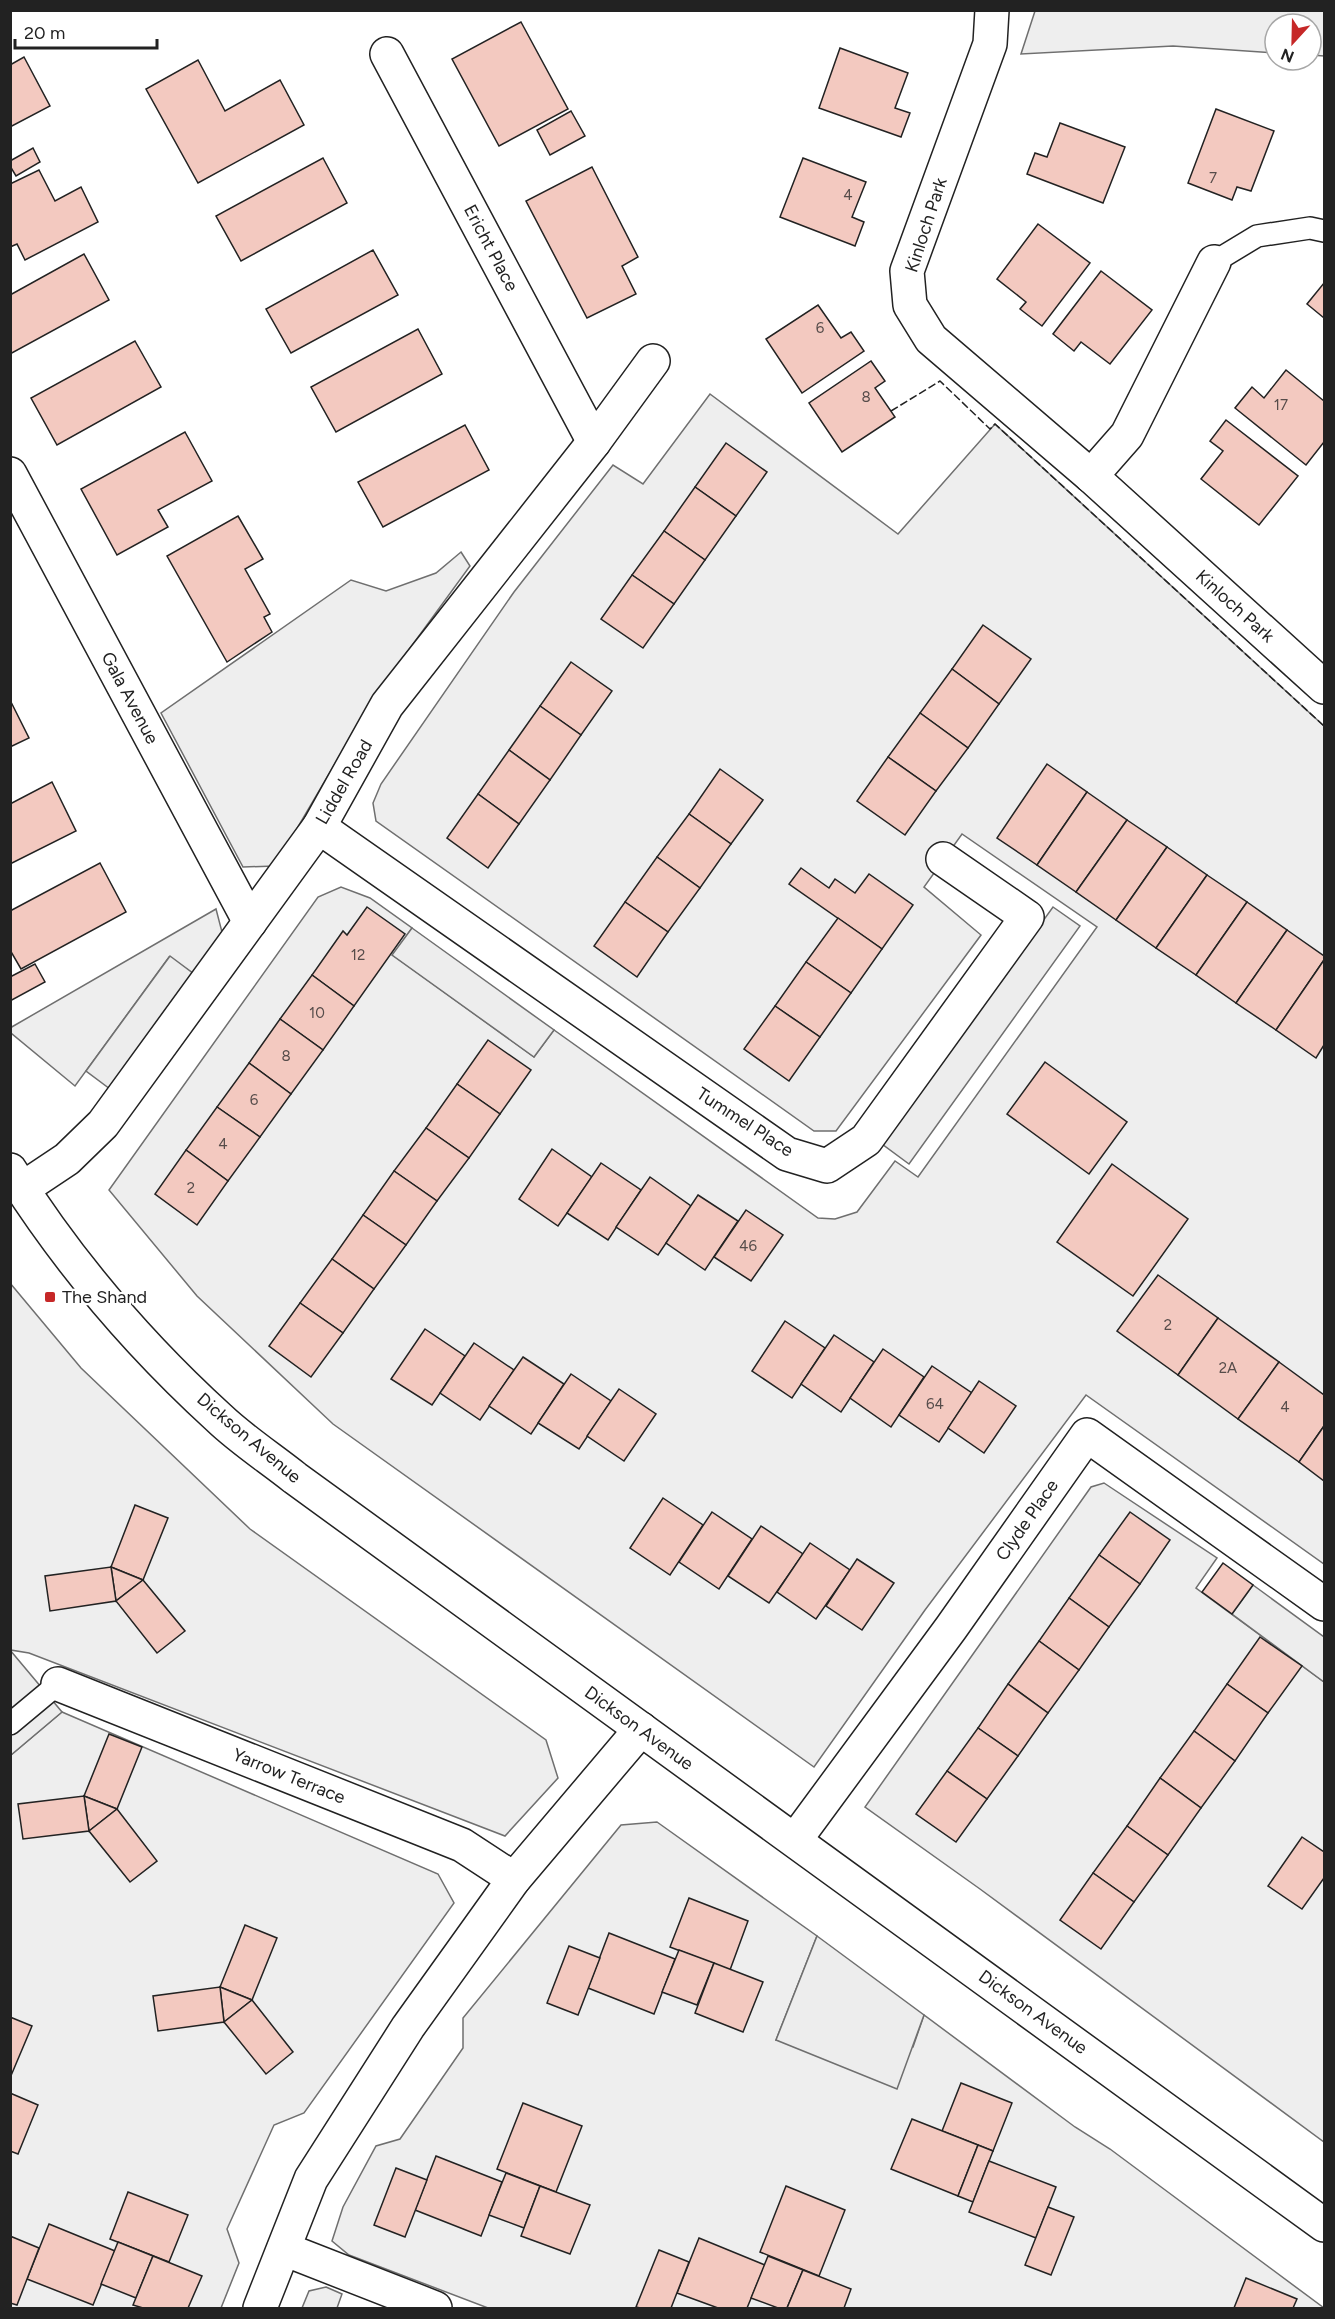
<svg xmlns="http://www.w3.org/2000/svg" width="1335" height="2319" viewBox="0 0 1335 2319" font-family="Figtree,sans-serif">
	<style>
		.green { fill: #eee; stroke: #6f6f6f; stroke-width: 1.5 }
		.parking { fill: #ededed; stroke: #6f6f6f; stroke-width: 1.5 }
		.building { fill: #f3c9c0; stroke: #222; stroke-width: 1.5 }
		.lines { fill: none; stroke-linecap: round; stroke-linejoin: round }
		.service-casing { stroke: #222; stroke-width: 24 }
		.minor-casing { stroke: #222; stroke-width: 36 }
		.tertiary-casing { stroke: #222; stroke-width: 36 }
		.service { stroke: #fff; stroke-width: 21 }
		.minor { stroke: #fff; stroke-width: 33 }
		.tertiary { stroke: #fff; stroke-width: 33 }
		.fence { stroke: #222; stroke-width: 1.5; stroke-dasharray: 8 3; stroke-linecap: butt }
		.poi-dot { fill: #c62828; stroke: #fff; stroke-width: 2 }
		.labels { text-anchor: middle; stroke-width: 4.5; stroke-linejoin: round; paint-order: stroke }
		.number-label { font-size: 15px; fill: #564c4a }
		.street-label { font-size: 18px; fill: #222; stroke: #fff }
		.poi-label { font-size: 18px; fill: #222; stroke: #fff; text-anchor: start }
	</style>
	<rect width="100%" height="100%" fill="#fff"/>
	<g class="green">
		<path d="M 1035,11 L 1324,11 L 1324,56 L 1311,55 L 1311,24 L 1275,24 L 1275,53 L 1173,46 L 1021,54 Z"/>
		<path d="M 710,394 L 898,534 L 995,424 L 1324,726 L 1324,1564 L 1086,1395 L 925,1610 L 814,1767 L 333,1424 L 197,1296 L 109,1190 L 318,897 L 341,887 L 370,898 L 412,928 L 393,955 L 534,1057 L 554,1030 L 818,1218 L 835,1219 L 857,1212 L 895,1161 L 918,1177 L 1097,927 L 962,834 L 924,887 L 981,935 L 836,1131 L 814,1131 L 376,821 L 373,803 L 381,784 L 514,592 L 613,465 L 643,484 Z"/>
		<path d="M 461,552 L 470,566 L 373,699 L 275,866 L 243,867 L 161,713 L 351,580 L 386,591 L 436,573 Z"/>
		<path d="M 216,909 L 222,932 L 194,974 L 169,957 L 75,1086 L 11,1033 L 10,1028 Z"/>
		<path d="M 10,1283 L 81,1368 L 250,1529 L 546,1740 L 558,1778 L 505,1836 L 29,1653 L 11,1650 Z"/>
		<path d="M 1104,1483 L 1217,1558 L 1196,1588 L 1324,1682 L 1324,2142 L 980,1889 L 865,1807 L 1091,1487 Z"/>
		<path d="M 62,1712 L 438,1874 L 454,1903 L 304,2113 L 274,2125 L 227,2229 L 239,2263 L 221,2308 L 11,2308 L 11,1755 Z"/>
		<path d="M 657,1822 L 817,1936 L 776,2040 L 913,2047 L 924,2015 L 1075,2127 L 1110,2149 L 1324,2308 L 488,2308 L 349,2255 L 332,2241 L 343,2207 L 376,2146 L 400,2139 L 463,2048 L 463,2018 L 621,1825 Z"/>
		<path d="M 326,2287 L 342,2294 L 337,2308 L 302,2308 L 309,2291 Z"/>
	</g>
	<g class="parking">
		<path d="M 1053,907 L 1080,926 L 909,1164 L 882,1144 Z"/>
		<path d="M 412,928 L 554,1030 L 534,1057 L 392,955 Z"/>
		<path d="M 170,956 L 194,974 L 110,1089 L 86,1071 Z"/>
		<path d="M 1253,1585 L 1324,1637 L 1324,1682 L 1232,1614 Z"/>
		<path d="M 10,1650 L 62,1712 L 11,1755 L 10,1755 Z"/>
		<path d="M 817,1936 L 924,2015 L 897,2089 L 776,2040 Z"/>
	</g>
	<g class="building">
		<path d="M 521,22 L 568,109 L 499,146 L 452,59 Z"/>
		<path d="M 840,48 L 908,73 L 895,108 L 910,113 L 901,137 L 819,108 Z"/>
		<path d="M 24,57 L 50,106 L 10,127 L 10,65 Z"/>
		<path d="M 198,60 L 225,111 L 280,80 L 304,125 L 198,183 L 146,89 Z"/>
		<path d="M 1216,109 L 1274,131 L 1251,191 L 1237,187 L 1232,200 L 1188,183 Z"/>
		<path d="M 571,111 L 585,136 L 550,155 L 537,130 Z"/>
		<path d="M 1060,123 L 1125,147 L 1103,203 L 1027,174 L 1035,153 L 1047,157 Z"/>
		<path d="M 33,148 L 40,162 L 16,176 L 10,166 L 10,161 Z"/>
		<path d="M 323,158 L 347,203 L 241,261 L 216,216 Z"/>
		<path d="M 803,158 L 866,182 L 852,217 L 864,222 L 855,246 L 780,217 Z"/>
		<path d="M 592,167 L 638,257 L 622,266 L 636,294 L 587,318 L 526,201 Z"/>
		<path d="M 39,170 L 55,201 L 81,187 L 98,222 L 25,260 L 17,244 L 10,247 L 10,184 Z"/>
		<path d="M 1038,224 L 1090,263 L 1042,326 L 1020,309 L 1026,302 L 997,279 Z"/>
		<path d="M 373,250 L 398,295 L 291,353 L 266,309 Z"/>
		<path d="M 84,254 L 109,300 L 10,354 L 10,295 Z"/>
		<path d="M 1101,271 L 1152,310 L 1110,364 L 1081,342 L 1074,351 L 1053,334 Z"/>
		<path d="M 1324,283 L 1324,318 L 1307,304 Z"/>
		<path d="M 818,305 L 841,338 L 851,332 L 864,351 L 802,393 L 766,339 Z"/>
		<path d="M 418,329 L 442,374 L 336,432 L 311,387 Z"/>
		<path d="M 135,341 L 161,387 L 57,445 L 31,398 Z"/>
		<path d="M 871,361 L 885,381 L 875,388 L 895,417 L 842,452 L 809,403 Z"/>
		<path d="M 1286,370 L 1324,401 L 1324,442 L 1306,465 L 1235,408 L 1252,387 L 1264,398 Z"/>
		<path d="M 1226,420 L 1298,476 L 1259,525 L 1201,479 L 1223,451 L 1210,441 Z"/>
		<path d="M 465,425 L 489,470 L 383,527 L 358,482 Z"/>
		<path d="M 185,432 L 212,481 L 158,510 L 168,527 L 117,555 L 81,489 Z"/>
		<path d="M 726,443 L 767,472 L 736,516 L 695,487 Z"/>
		<path d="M 695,487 L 736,516 L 705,560 L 664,531 Z"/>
		<path d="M 238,516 L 263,559 L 245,569 L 270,614 L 264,617 L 272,632 L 227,662 L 167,556 Z"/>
		<path d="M 664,531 L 705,560 L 674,604 L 632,575 Z"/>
		<path d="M 632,575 L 674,604 L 643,648 L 601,619 Z"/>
		<path d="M 983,625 L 1031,659 L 999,704 L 952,669 Z"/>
		<path d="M 571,662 L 612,691 L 581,735 L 540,706 Z"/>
		<path d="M 952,669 L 999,704 L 968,748 L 920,713 Z"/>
		<path d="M 10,700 L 29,738 L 10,747 Z"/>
		<path d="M 540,706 L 581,735 L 550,780 L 509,750 Z"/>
		<path d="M 920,713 L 968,748 L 936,791 L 888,757 Z"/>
		<path d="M 509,750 L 550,780 L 519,824 L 478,794 Z"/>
		<path d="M 888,757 L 936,791 L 905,835 L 857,801 Z"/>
		<path d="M 1047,764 L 1087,792 L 1037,865 L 997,838 Z"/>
		<path d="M 720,769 L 763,800 L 731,844 L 689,814 Z"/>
		<path d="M 52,782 L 76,831 L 10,864 L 10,804 Z"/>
		<path d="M 1087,792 L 1127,820 L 1076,892 L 1037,865 Z"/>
		<path d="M 478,794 L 519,824 L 488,868 L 447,838 Z"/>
		<path d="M 689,814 L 731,844 L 700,888 L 657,857 Z"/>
		<path d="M 1127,820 L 1167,847 L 1116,920 L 1076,892 Z"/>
		<path d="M 1167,847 L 1207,875 L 1156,948 L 1116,920 Z"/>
		<path d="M 657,857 L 700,888 L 668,932 L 625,902 Z"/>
		<path d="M 100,863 L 126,912 L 21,969 L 10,950 L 10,911 Z"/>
		<path d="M 801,868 L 829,888 L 835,879 L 855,893 L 869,874 L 913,905 L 882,949 L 789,884 Z"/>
		<path d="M 1207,875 L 1247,902 L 1196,975 L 1156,948 Z"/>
		<path d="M 625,902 L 668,932 L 637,977 L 594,946 Z"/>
		<path d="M 1247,902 L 1287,930 L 1236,1003 L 1196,975 Z"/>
		<path d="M 367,907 L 405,934 L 354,1006 L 312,975 L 343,931 L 347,935 Z"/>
		<path d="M 838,918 L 882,949 L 851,993 L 806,962 Z"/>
		<path d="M 1287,930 L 1324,956 L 1324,960 L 1276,1030 L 1236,1003 Z"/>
		<path d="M 1324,960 L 1324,1045 L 1316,1058 L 1276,1030 Z"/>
		<path d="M 806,962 L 851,993 L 820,1037 L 775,1006 Z"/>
		<path d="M 35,964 L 45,982 L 10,1001 L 10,977 Z"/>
		<path d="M 312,975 L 354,1006 L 323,1050 L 280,1019 Z"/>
		<path d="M 775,1006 L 820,1037 L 789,1081 L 744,1049 Z"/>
		<path d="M 280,1019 L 323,1050 L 291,1094 L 249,1063 Z"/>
		<path d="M 488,1040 L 531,1070 L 500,1114 L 457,1084 Z"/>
		<path d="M 1045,1062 L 1127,1122 L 1089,1174 L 1007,1114 Z"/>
		<path d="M 249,1063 L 291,1094 L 260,1137 L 217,1107 Z"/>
		<path d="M 457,1084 L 500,1114 L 469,1158 L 426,1128 Z"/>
		<path d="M 217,1107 L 260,1137 L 228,1181 L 186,1150 Z"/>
		<path d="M 426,1128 L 469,1158 L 437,1201 L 394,1171 Z"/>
		<path d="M 552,1149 L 592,1177 L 558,1226 L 519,1199 Z"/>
		<path d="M 186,1150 L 228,1181 L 197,1225 L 155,1194 Z"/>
		<path d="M 601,1163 L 641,1190 L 608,1240 L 567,1213 Z"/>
		<path d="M 1112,1164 L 1188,1219 L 1133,1296 L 1057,1242 Z"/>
		<path d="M 394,1171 L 437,1201 L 406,1245 L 363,1215 Z"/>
		<path d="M 650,1177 L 691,1206 L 658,1255 L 616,1227 Z"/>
		<path d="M 698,1195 L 738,1221 L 705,1270 L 666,1243 Z"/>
		<path d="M 746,1210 L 783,1235 L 751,1281 L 714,1257 Z"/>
		<path d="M 363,1215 L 406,1245 L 374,1289 L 332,1259 Z"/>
		<path d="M 332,1259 L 374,1289 L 343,1333 L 300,1303 Z"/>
		<path d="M 1158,1275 L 1218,1318 L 1178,1375 L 1117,1331 Z"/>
		<path d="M 300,1303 L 343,1333 L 311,1377 L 269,1346 Z"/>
		<path d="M 1218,1318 L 1279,1362 L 1238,1419 L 1178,1375 Z"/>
		<path d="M 785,1321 L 825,1348 L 792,1398 L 752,1371 Z"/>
		<path d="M 425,1329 L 465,1356 L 432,1405 L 391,1379 Z"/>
		<path d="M 834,1335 L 874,1362 L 841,1412 L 801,1384 Z"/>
		<path d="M 474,1343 L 514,1370 L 480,1420 L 440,1393 Z"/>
		<path d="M 883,1349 L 924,1377 L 891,1427 L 850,1398 Z"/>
		<path d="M 523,1357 L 564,1384 L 531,1434 L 489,1406 Z"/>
		<path d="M 1279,1362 L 1324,1395 L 1324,1426 L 1299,1462 L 1238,1419 Z"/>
		<path d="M 932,1366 L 972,1393 L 939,1442 L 899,1415 Z"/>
		<path d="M 571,1374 L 611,1401 L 579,1449 L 538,1423 Z"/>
		<path d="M 979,1381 L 1016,1406 L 984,1453 L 948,1428 Z"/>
		<path d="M 619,1389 L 656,1414 L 624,1461 L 587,1436 Z"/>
		<path d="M 1324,1426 L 1324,1481 L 1299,1462 Z"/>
		<path d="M 663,1498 L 703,1525 L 670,1575 L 630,1548 Z"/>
		<path d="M 135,1505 L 168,1518 L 143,1580 L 111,1567 Z"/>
		<path d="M 712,1512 L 752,1539 L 719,1589 L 679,1562 Z"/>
		<path d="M 1130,1512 L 1170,1540 L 1140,1584 L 1099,1555 Z"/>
		<path d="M 761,1526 L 803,1554 L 769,1603 L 728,1576 Z"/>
		<path d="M 810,1543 L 850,1570 L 816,1619 L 777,1592 Z"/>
		<path d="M 1099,1555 L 1140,1584 L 1109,1627 L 1069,1598 Z"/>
		<path d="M 857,1559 L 894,1583 L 862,1630 L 826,1606 Z"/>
		<path d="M 1223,1563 L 1253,1585 L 1232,1614 L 1202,1592 Z"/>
		<path d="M 111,1567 L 143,1580 L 116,1601 Z"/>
		<path d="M 111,1567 L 116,1601 L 50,1611 L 45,1576 Z"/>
		<path d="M 143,1580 L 185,1631 L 157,1653 L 116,1601 Z"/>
		<path d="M 1069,1598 L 1109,1627 L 1079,1670 L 1039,1641 Z"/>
		<path d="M 1260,1637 L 1302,1666 L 1268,1713 L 1227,1684 Z"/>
		<path d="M 1039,1641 L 1079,1670 L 1048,1713 L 1008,1684 Z"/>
		<path d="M 1008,1684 L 1048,1713 L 1018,1756 L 978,1728 Z"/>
		<path d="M 1227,1684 L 1268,1713 L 1235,1761 L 1194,1731 Z"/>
		<path d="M 978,1728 L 1018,1756 L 987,1799 L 947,1771 Z"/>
		<path d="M 1194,1731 L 1235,1761 L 1201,1808 L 1160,1778 Z"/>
		<path d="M 109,1734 L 142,1747 L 117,1809 L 84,1796 Z"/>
		<path d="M 947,1771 L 987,1799 L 956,1842 L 916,1814 Z"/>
		<path d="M 1160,1778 L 1201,1808 L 1168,1855 L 1127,1826 Z"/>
		<path d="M 84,1796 L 117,1809 L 89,1831 Z"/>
		<path d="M 84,1796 L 89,1831 L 23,1839 L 18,1804 Z"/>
		<path d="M 117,1809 L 157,1861 L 130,1882 L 89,1831 Z"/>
		<path d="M 1127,1826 L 1168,1855 L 1134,1902 L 1093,1873 Z"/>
		<path d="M 1302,1837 L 1324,1852 L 1324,1878 L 1302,1909 L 1268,1886 Z"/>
		<path d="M 1093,1873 L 1134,1902 L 1101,1949 L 1060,1920 Z"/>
		<path d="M 689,1898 L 748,1921 L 730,1970 L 670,1947 Z"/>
		<path d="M 245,1925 L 277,1938 L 252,2000 L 220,1987 Z"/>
		<path d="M 609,1933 L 675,1959 L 654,2014 L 588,1988 Z"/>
		<path d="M 569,1946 L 600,1958 L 578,2015 L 547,2003 Z"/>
		<path d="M 679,1950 L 714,1963 L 697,2005 L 662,1992 Z"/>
		<path d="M 714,1963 L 763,1982 L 743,2032 L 695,2013 Z"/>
		<path d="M 220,1987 L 252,2000 L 224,2022 Z"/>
		<path d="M 220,1987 L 224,2022 L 158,2031 L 153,1996 Z"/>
		<path d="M 252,2000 L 293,2052 L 266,2074 L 224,2022 Z"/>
		<path d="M 10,2017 L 32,2026 L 10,2078 Z"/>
		<path d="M 961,2083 L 1012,2103 L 993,2151 L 942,2131 Z"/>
		<path d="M 10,2093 L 38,2105 L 18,2154 L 10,2151 Z"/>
		<path d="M 523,2103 L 582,2126 L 556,2192 L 497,2169 Z"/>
		<path d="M 912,2119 L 978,2145 L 958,2196 L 891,2169 Z"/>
		<path d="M 978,2145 L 993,2151 L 973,2202 L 958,2196 Z"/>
		<path d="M 436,2156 L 502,2182 L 481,2236 L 415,2210 Z"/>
		<path d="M 989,2161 L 1056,2187 L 1036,2238 L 969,2212 Z"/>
		<path d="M 396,2168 L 427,2180 L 405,2237 L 374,2225 Z"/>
		<path d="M 506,2173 L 540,2186 L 524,2228 L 489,2215 Z"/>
		<path d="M 540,2186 L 590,2205 L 570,2254 L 521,2236 Z"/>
		<path d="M 786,2186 L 845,2210 L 819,2276 L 760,2252 Z"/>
		<path d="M 128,2192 L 188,2215 L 169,2262 L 110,2239 Z"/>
		<path d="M 1048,2207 L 1074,2217 L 1051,2275 L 1025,2265 Z"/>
		<path d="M 49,2224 L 115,2251 L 93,2305 L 27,2279 Z"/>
		<path d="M 10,2236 L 39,2248 L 17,2305 L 10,2303 Z"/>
		<path d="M 699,2238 L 765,2265 L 747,2308 L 718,2308 L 677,2293 Z"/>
		<path d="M 118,2242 L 153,2256 L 136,2298 L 101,2284 Z"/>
		<path d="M 659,2250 L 689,2262 L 671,2308 L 640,2308 L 636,2307 Z"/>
		<path d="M 153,2256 L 202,2276 L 188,2308 L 143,2308 L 133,2305 Z"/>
		<path d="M 768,2256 L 803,2270 L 787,2308 L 778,2308 L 751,2298 Z"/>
		<path d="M 803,2270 L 851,2289 L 844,2308 L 787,2308 Z"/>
		<path d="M 1246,2278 L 1297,2299 L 1293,2308 L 1234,2308 Z"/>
	</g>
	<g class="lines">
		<defs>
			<g id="service">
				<path d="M 1214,262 L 1257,236 L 1310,228 L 1324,231"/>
				<path d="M 10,1724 L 58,1684"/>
			</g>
			<g id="minor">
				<path d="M 992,10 L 990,44 L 907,271 L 910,305 L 931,339 L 1091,476 L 1324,687"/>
				<path d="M 387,54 L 594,442"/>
				<path d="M 10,474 L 250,922"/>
				<path d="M 1091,476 L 1127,435 L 1214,262"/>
				<path d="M 319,827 L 787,1154 L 827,1166 L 866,1140 L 1027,917 L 943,859"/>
				<path d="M 22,1189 L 67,1159 L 103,1124 L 319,827 L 387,705 L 594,442 L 653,361"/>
				<path d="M 58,1684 L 462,1845 L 514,1879"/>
				<path d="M 795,1840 L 951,1628 L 1087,1435 L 1324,1604"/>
				<path d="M 284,2249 L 435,2308"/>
				<path d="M 260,2308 L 311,2179 L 408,2027 L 514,1879 L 641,1729"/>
			</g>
			<path id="tertiary" d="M 10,1170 C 68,1262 139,1345 219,1418 C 242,1440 270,1458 295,1478 L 1324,2225"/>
		</defs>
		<use href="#service" class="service-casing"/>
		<use href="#minor" class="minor-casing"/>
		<use href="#tertiary" class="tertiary-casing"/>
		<use href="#service" class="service"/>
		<use href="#minor" class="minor"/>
		<use href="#tertiary" class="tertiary"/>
		<path class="fence" d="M 891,411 L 940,381 L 990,429 L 995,424 L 1324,726"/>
	</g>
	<rect class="poi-dot" x="44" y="1291" width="12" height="12" rx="3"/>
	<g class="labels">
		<g class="number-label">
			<text x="1213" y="183">7</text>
			<text x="848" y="200">4</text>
			<text x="820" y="333">6</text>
			<text x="866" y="402">8</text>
			<text x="1281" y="410">17</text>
			<text x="358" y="960">12</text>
			<text x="317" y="1018">10</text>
			<text x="286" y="1061">8</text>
			<text x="254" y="1105">6</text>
			<text x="223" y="1149">4</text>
			<text x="191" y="1193">2</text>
			<text x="748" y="1251">46</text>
			<text x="1168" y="1330">2</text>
			<text x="1228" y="1373">2A</text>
			<text x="935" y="1409">64</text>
			<text x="1285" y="1412">4</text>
		</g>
		<g class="street-label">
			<text transform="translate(926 225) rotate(-72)" y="6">Kinloch Park</text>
			<text transform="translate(491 248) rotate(62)" y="6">Ericht Place</text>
			<text transform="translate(1235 606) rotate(42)" y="6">Kinloch Park</text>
			<text transform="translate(130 698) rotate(62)" y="6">Gala Avenue</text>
			<text transform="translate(344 782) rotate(-60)" y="6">Liddel Road</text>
			<text transform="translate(745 1122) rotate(33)" y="6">Tummel Place</text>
			<text transform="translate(249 1438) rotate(40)" y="6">Dickson Avenue</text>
			<text transform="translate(1027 1520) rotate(-55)" y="6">Clyde Place</text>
			<text transform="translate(639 1728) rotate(36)" y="6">Dickson Avenue</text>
			<text transform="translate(289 1776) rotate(22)" y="6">Yarrow Terrace</text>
			<text transform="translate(1033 2012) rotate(36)" y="6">Dickson Avenue</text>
		</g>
		<g class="poi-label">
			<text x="62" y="1303">The Shand</text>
		</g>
	</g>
	<rect width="1335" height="2319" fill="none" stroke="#222222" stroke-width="24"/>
	<g transform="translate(1293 42) rotate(202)"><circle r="28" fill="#ffffff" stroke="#a7a7a7" stroke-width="1.5"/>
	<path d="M0-4.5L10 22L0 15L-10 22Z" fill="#c62828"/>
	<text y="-9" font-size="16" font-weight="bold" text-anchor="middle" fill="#222222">N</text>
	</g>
	<path d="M15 39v9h142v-9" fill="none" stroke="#222222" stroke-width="3"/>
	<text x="24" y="39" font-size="18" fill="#222222" stroke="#ffffff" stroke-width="4.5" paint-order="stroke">20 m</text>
</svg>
